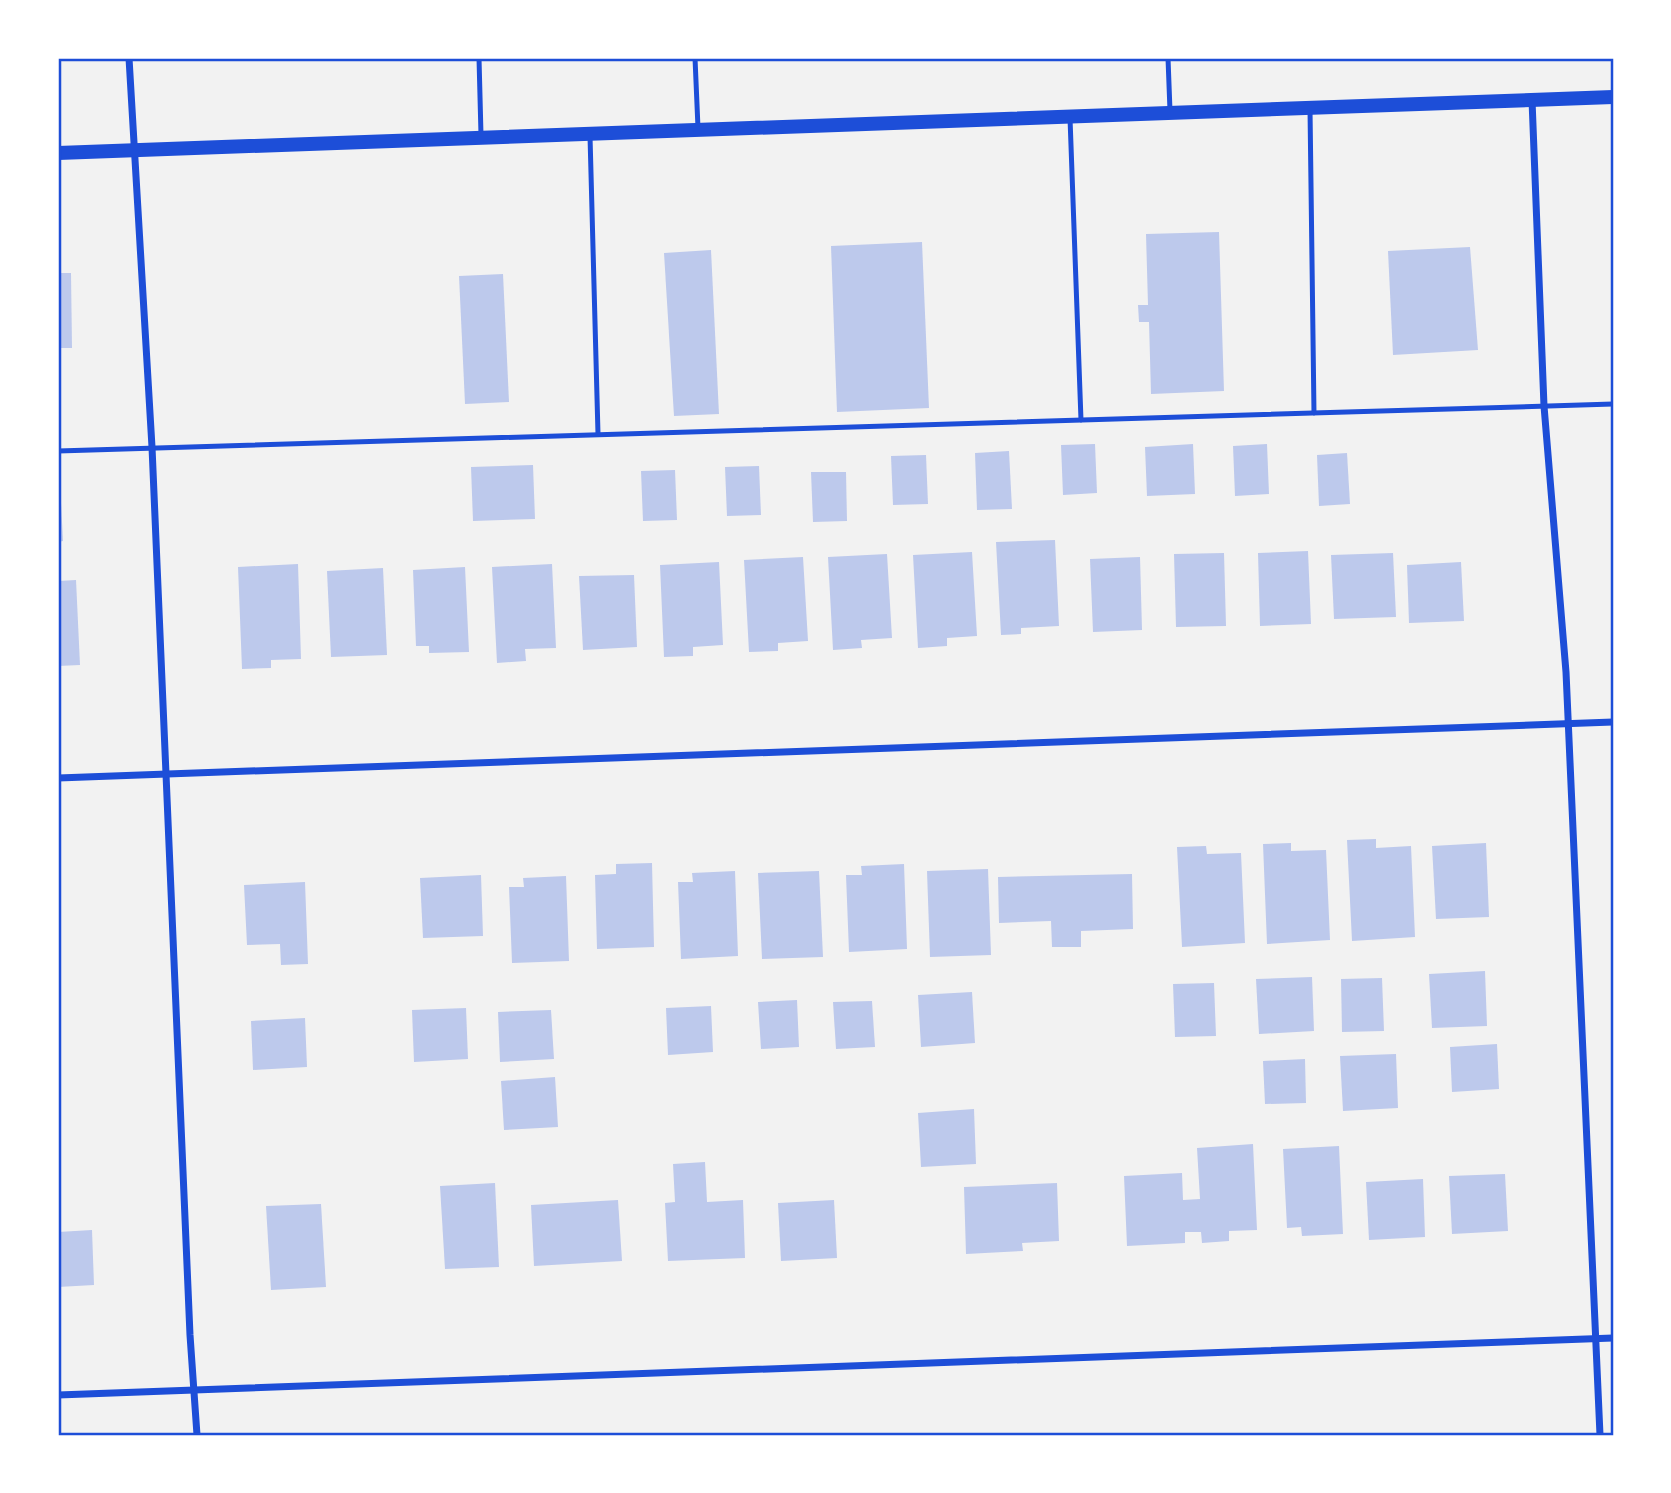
<svg xmlns="http://www.w3.org/2000/svg" width="1671" height="1493" viewBox="0 0 1671 1493" font-family="'Source Sans 3',sans-serif">
	<style>
		.building { fill: #bdc9ec }
		.lines { fill: none; stroke-linecap: round; stroke-linejoin: round }
		.service { stroke: #1d4ed8; stroke-width: 5 }
		.minor { stroke: #1d4ed8; stroke-width: 7 }
		.secondary { stroke: #1d4ed8; stroke-width: 14 }
		.neatline { fill: none; stroke: #1d4ed8; stroke-width: 2.5 }
	</style>
	<rect width="100%" height="100%" fill="#f2f2f2"/>
	<g class="building">
		<path d="M 1219,232 L 1224,391 L 1151,394 L 1149,322 L 1139,322 L 1138,305 L 1148,305 L 1146,234 Z"/>
		<path d="M 922,242 L 929,408 L 837,412 L 831,246 Z"/>
		<path d="M 1470,247 L 1478,350 L 1393,355 L 1388,251 Z"/>
		<path d="M 711,250 L 719,414 L 674,416 L 664,253 Z"/>
		<path d="M 58,273 L 71,273 L 72,348 L 58,348 Z"/>
		<path d="M 503,274 L 509,402 L 465,404 L 459,276 Z"/>
		<path d="M 1095,444 L 1097,493 L 1063,495 L 1061,445 Z"/>
		<path d="M 1193,444 L 1195,494 L 1147,496 L 1145,447 Z"/>
		<path d="M 1267,444 L 1269,494 L 1235,496 L 1233,446 Z"/>
		<path d="M 1009,451 L 1012,509 L 977,510 L 975,453 Z"/>
		<path d="M 1347,453 L 1350,504 L 1319,506 L 1317,455 Z"/>
		<path d="M 926,455 L 928,504 L 893,505 L 891,456 Z"/>
		<path d="M 533,465 L 535,519 L 473,521 L 471,467 Z"/>
		<path d="M 759,466 L 761,515 L 727,516 L 725,467 Z"/>
		<path d="M 675,470 L 677,520 L 643,521 L 641,471 Z"/>
		<path d="M 811,472 L 846,472 L 847,521 L 813,522 Z"/>
		<path d="M 58,483 L 60,483 L 63,541 L 58,542 Z"/>
		<path d="M 1055,540 L 1059,626 L 1021,628 L 1021,634 L 1001,635 L 996,542 Z"/>
		<path d="M 1308,551 L 1311,624 L 1260,626 L 1258,553 Z"/>
		<path d="M 972,552 L 977,636 L 947,638 L 947,646 L 918,648 L 913,555 Z"/>
		<path d="M 1224,553 L 1226,626 L 1176,627 L 1174,554 Z"/>
		<path d="M 1393,553 L 1396,617 L 1334,619 L 1331,555 Z"/>
		<path d="M 887,554 L 892,638 L 861,640 L 862,648 L 833,650 L 828,557 Z"/>
		<path d="M 803,557 L 808,641 L 778,643 L 778,651 L 749,652 L 744,560 Z"/>
		<path d="M 1140,557 L 1142,630 L 1093,632 L 1090,559 Z"/>
		<path d="M 719,562 L 723,645 L 693,647 L 693,656 L 664,657 L 660,565 Z"/>
		<path d="M 1461,562 L 1464,621 L 1409,623 L 1407,565 Z"/>
		<path d="M 298,564 L 301,659 L 271,660 L 271,668 L 242,669 L 238,567 Z"/>
		<path d="M 552,564 L 556,648 L 525,649 L 526,661 L 497,663 L 492,567 Z"/>
		<path d="M 465,567 L 469,652 L 429,653 L 429,646 L 416,646 L 413,570 Z"/>
		<path d="M 383,568 L 387,655 L 331,657 L 327,571 Z"/>
		<path d="M 634,575 L 637,647 L 583,650 L 579,576 Z"/>
		<path d="M 76,580 L 80,665 L 58,666 L 58,581 Z"/>
		<path d="M 1376,839 L 1376,848 L 1411,846 L 1415,937 L 1352,941 L 1347,840 Z"/>
		<path d="M 1291,843 L 1291,851 L 1326,850 L 1330,940 L 1267,944 L 1263,844 Z"/>
		<path d="M 1486,843 L 1489,917 L 1436,919 L 1432,846 Z"/>
		<path d="M 1206,846 L 1207,854 L 1241,853 L 1245,943 L 1182,947 L 1177,847 Z"/>
		<path d="M 652,863 L 654,947 L 597,949 L 595,875 L 616,874 L 616,864 Z"/>
		<path d="M 904,864 L 907,949 L 849,952 L 846,875 L 862,875 L 861,866 Z"/>
		<path d="M 988,869 L 991,955 L 930,957 L 927,871 Z"/>
		<path d="M 735,871 L 738,956 L 681,959 L 678,882 L 693,882 L 692,873 Z"/>
		<path d="M 819,871 L 823,957 L 762,959 L 758,873 Z"/>
		<path d="M 1132,874 L 1133,929 L 1081,931 L 1081,947 L 1052,947 L 1051,921 L 999,923 L 998,877 Z"/>
		<path d="M 481,875 L 483,936 L 423,938 L 420,878 Z"/>
		<path d="M 566,876 L 569,961 L 512,963 L 509,887 L 524,887 L 523,878 Z"/>
		<path d="M 305,882 L 308,964 L 281,965 L 280,944 L 247,945 L 244,885 Z"/>
		<path d="M 1485,971 L 1487,1026 L 1432,1028 L 1429,974 Z"/>
		<path d="M 1312,977 L 1314,1031 L 1259,1034 L 1256,979 Z"/>
		<path d="M 1382,978 L 1384,1031 L 1342,1032 L 1341,979 Z"/>
		<path d="M 1214,983 L 1216,1036 L 1175,1037 L 1173,984 Z"/>
		<path d="M 972,992 L 975,1043 L 921,1047 L 918,995 Z"/>
		<path d="M 797,1000 L 799,1047 L 761,1049 L 758,1002 Z"/>
		<path d="M 872,1001 L 875,1047 L 836,1049 L 833,1002 Z"/>
		<path d="M 711,1006 L 713,1052 L 668,1055 L 666,1008 Z"/>
		<path d="M 466,1008 L 468,1059 L 414,1062 L 412,1010 Z"/>
		<path d="M 551,1010 L 554,1059 L 500,1062 L 498,1012 Z"/>
		<path d="M 305,1018 L 307,1067 L 253,1070 L 251,1021 Z"/>
		<path d="M 1497,1044 L 1499,1089 L 1452,1092 L 1450,1047 Z"/>
		<path d="M 1396,1054 L 1398,1108 L 1343,1111 L 1340,1056 Z"/>
		<path d="M 1305,1059 L 1306,1103 L 1265,1104 L 1263,1061 Z"/>
		<path d="M 555,1077 L 558,1127 L 504,1130 L 501,1081 Z"/>
		<path d="M 974,1109 L 976,1164 L 921,1167 L 918,1113 Z"/>
		<path d="M 1253,1144 L 1257,1230 L 1229,1231 L 1229,1241 L 1202,1243 L 1201,1232 L 1185,1232 L 1185,1243 L 1127,1246 L 1124,1176 L 1182,1173 L 1183,1200 L 1200,1199 L 1197,1148 Z"/>
		<path d="M 1339,1146 L 1343,1234 L 1302,1236 L 1301,1227 L 1287,1228 L 1283,1149 Z"/>
		<path d="M 705,1162 L 707,1202 L 743,1200 L 745,1258 L 668,1261 L 665,1203 L 675,1202 L 673,1164 Z"/>
		<path d="M 1505,1174 L 1508,1231 L 1452,1234 L 1449,1176 Z"/>
		<path d="M 1423,1179 L 1425,1237 L 1369,1240 L 1366,1182 Z"/>
		<path d="M 495,1183 L 499,1267 L 445,1269 L 440,1186 Z"/>
		<path d="M 1057,1183 L 1059,1241 L 1022,1243 L 1023,1251 L 966,1254 L 964,1187 Z"/>
		<path d="M 618,1200 L 622,1261 L 534,1266 L 531,1205 Z"/>
		<path d="M 834,1200 L 837,1258 L 781,1261 L 778,1203 Z"/>
		<path d="M 321,1204 L 326,1287 L 271,1290 L 266,1206 Z"/>
		<path d="M 92,1230 L 94,1285 L 58,1287 L 58,1232 Z"/>
	</g>
	<g class="lines">
		<g class="service">
			<path d="M 479,58 L 481,135"/>
			<path d="M 695,58 L 698,128"/>
			<path d="M 1168,58 L 1170,111"/>
			<path d="M 1310,109 L 1314,413"/>
			<path d="M 1070,118 L 1081,420"/>
			<path d="M 590,136 L 598,434"/>
			<path d="M 58,451 L 1613,404"/>
		</g>
		<g class="minor">
			<path d="M 129,58 L 152,447 L 190,1335 L 197,1435"/>
			<path d="M 1532,100 L 1544,406 L 1566,672 L 1600,1435"/>
			<path d="M 58,778 L 1613,722"/>
			<path d="M 58,1395 L 1613,1338"/>
		</g>
		<path class="secondary" d="M 58,153 L 1613,97"/>
	</g>
	<rect width="1671" height="1493" fill="none" stroke="#ffffff" stroke-width="119"/>
	<rect x="60" y="60" width="1552" height="1374" class="neatline"/>
</svg>
